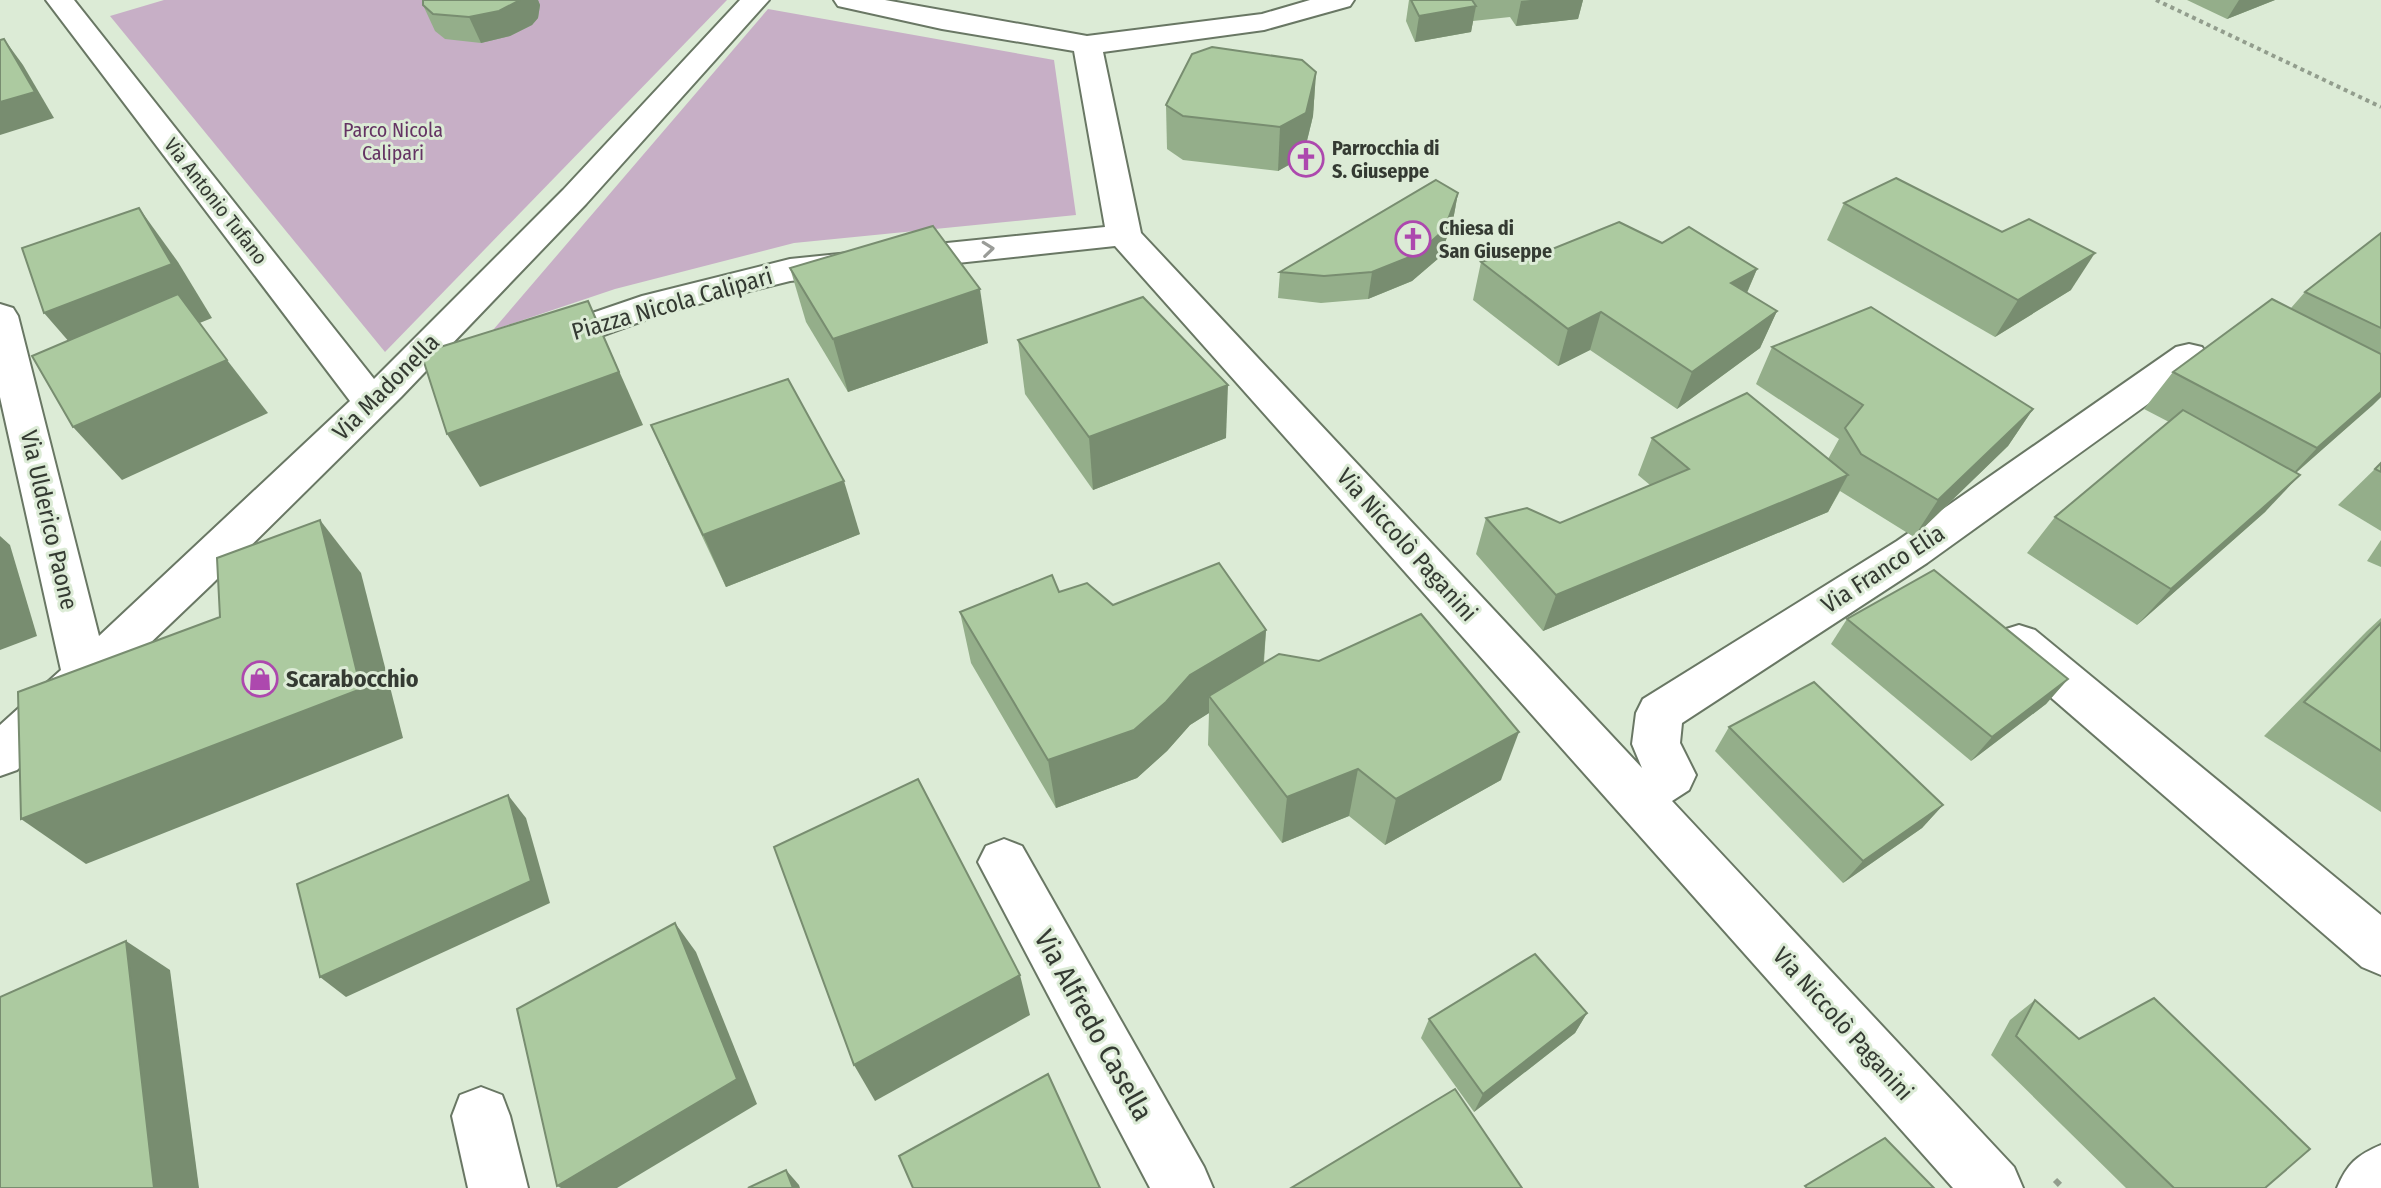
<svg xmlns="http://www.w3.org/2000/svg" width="2381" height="1188" viewBox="0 0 2381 1188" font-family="'Fira Sans Condensed',sans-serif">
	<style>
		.green { fill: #c7afc6 }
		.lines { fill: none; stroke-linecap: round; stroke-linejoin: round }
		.minor-casing { stroke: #697764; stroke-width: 4 }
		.path-far1 { stroke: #929d8d; stroke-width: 4; stroke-dasharray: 4 4; stroke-linecap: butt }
		.path { stroke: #929d8d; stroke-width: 6; stroke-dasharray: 7 7; stroke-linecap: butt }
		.minor { fill: #fff; fill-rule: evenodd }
		.wall { fill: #94ae8a }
		.shaded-wall { fill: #788d70 }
		.building { fill: #accaa0; stroke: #788d70; stroke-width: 2 }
		.oneway { stroke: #9a9c98 }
		.labels { text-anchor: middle; stroke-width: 6; stroke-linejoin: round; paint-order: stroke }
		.far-park-label { font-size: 20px; fill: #643363; stroke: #dcebd6 }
		.far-poi-label { font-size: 20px; font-weight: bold; fill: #343a32; stroke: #dcebd6; text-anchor: start }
		.far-street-label { font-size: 20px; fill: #343a32; stroke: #dcebd6 }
		.street-label { font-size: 24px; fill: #343a32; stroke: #dcebd6 }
		.poi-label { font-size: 24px; font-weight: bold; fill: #343a32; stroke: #dcebd6; text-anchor: start }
		.near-street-label { font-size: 28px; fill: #343a32; stroke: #dcebd6 }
	</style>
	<rect width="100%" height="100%" fill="#dcebd6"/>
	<g class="green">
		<path d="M 164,0 L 727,0 L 385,352 L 110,16 Z"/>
		<path d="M 768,9 L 1054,60 L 1076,215 L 794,243 L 615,289 L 493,330 Z"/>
	</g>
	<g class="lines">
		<defs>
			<g id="minor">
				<path d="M 46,0 L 74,0 L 374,379 L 563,190 L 740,0 L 769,0 L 586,204 L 401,397 L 211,585 L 17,770 L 0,776 L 0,725 L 61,670 L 0,397 L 0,304 L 13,308 L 18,316 L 99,636 L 350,401 Z"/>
				<path d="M 834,0 L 885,0 L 1087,36 L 1262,14 L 1310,0 L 1354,0 L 1350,6 L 1264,30 L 1103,52 L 1141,233 L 1642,768 L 1632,744 L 1636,713 L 1643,699 L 1897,541 L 2176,347 L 2189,344 L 2202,347 L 2208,356 L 2202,365 L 1927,563 L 1682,723 L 1680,743 L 1696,775 L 1689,790 L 1672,801 L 2014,1167 L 2023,1188 L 1953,1188 L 1115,246 L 790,281 L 667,312 L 554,353 L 541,356 L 528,353 L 522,344 L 528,335 L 642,296 L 790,259 L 1105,227 L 1074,51 L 942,29 L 838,6 Z"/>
				<path d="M 2019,625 L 2035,630 L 2381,915 L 2381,975 L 2362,967 L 2003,656 L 1996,643 L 2003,630 Z"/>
				<path d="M 1004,839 L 1022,846 L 1204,1167 L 1213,1188 L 1150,1188 L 978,862 L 986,846 Z"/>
				<path d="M 481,1087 L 502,1095 L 510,1116 L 528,1188 L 468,1188 L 452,1116 L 460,1095 Z"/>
				<path d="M 2381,1145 L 2381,1188 L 2337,1188 C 2347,1164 2357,1155 2381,1145 Z"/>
			</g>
		</defs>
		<use href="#minor" class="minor-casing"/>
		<path class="path-far1" d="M 2156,0 L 2381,107"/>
		<path class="path" d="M 2055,1180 L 2063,1188"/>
		<use href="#minor" class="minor"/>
	</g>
	<g class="wall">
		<path d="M 423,0 L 538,0 L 540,5 L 538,18 L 532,25 L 510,36 L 481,43 L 445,39 L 435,31 L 423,5 Z"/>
		<path d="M 1409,0 L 1583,0 L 1578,19 L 1516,26 L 1510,17 L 1473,21 L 1471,32 L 1415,42 L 1406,21 Z"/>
		<path d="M 2187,0 L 2275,0 L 2227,19 Z"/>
		<path d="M 1316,72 L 1313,116 L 1303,157 L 1278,171 L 1183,160 L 1167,149 L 1166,105 Z"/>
		<path d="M 1458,193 L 1453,220 L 1440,257 L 1412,281 L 1368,299 L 1321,303 L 1278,298 L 1280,272 Z"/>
		<path d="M 1844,203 L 2071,290 L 1995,337 L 1827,240 Z"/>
		<path d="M 2381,233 L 2381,397 L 2296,473 L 2265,512 L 2137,625 L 2027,553 L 2055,517 L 2169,422 L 2144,409 L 2173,372 L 2291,308 L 2305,292 Z"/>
		<path d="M 1662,243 L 1757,269 L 1747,293 L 1777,311 L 1760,348 L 1677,409 L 1590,350 L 1558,366 L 1473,300 L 1481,262 Z"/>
		<path d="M 790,268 L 988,343 L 848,392 L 806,322 Z"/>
		<path d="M 1018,340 L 1226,438 L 1093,490 L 1025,394 Z"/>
		<path d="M 1772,347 L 2033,409 L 2008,446 L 1914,537 L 1840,491 L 1828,512 L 1543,631 L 1476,554 L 1486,518 L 1560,523 L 1650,485 L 1638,475 L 1652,438 L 1828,459 L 1839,439 L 1756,384 Z"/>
		<path d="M 651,425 L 860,534 L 726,587 L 675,479 Z"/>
		<path d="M 2381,463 L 2381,531 L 2338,505 Z"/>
		<path d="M 2381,540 L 2381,567 L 2367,561 Z"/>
		<path d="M 1059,592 L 1113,605 L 1266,630 L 1264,663 L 1501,780 L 1385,845 L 1349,816 L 1282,843 L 1208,745 L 1209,713 L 1190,725 L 1167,751 L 1137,778 L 1056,808 L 971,663 L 960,612 Z"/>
		<path d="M 2381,618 L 2381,812 L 2264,736 L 2367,631 Z"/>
		<path d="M 1847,619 L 2068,679 L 2046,704 L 1971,761 L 1831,644 Z"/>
		<path d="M 1729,727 L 1943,805 L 1922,828 L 1843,883 L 1715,751 Z"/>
		<path d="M 2035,1000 L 2079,1039 L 2265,1188 L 2126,1188 L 1991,1055 L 2010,1020 Z"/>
		<path d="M 1587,1013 L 1575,1033 L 1474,1112 L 1421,1038 L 1429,1019 Z"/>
	</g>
	<g class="shaded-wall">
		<path d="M 520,0 L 538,0 L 540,5 L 538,18 L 532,25 L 510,36 L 481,43 L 469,17 Z"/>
		<path d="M 1530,0 L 1583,0 L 1578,19 L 1516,26 L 1521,1 Z"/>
		<path d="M 2239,0 L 2275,0 L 2227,19 Z"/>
		<path d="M 1476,6 L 1471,32 L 1415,42 L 1419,16 Z"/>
		<path d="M 4,39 L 23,65 L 54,118 L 0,135 L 0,102 Z"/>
		<path d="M 1316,72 L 1313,116 L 1303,157 L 1278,171 L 1280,127 Z"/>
		<path d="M 1458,193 L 1453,220 L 1440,257 L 1412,281 L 1368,299 L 1372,272 Z"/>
		<path d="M 139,208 L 178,262 L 212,318 L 91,367 L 44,313 Z"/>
		<path d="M 2095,253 L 2071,290 L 1995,337 L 2018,300 Z"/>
		<path d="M 1757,269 L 1741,306 L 1731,283 Z"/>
		<path d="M 980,289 L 988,343 L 848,392 L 833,339 Z"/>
		<path d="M 588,301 L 643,425 L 480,487 L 447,434 Z"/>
		<path d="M 1777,311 L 1760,348 L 1677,409 L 1692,372 Z"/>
		<path d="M 1601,312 L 1590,350 L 1558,366 L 1568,329 Z"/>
		<path d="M 227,360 L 268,413 L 122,480 L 73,427 Z"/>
		<path d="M 1228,385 L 1226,438 L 1093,490 L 1089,437 Z"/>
		<path d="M 2381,392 L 2381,397 L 2373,405 L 2283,484 L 2317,448 Z"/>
		<path d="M 2033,409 L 2008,446 L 1914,537 L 1938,500 Z"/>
		<path d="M 1848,475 L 1828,512 L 1543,631 L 1556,595 Z"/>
		<path d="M 2300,475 L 2265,512 L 2137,625 L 2171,589 Z"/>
		<path d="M 844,481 L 860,534 L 726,587 L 703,535 Z"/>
		<path d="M 320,520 L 361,573 L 403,738 L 86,864 L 21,819 Z"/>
		<path d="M 0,536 L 10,545 L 37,636 L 0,650 Z"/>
		<path d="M 1266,630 L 1262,680 L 1209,696 L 1209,713 L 1190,725 L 1167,751 L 1137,778 L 1056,808 L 1048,760 Z"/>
		<path d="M 2068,679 L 2046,704 L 1971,761 L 1992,737 Z"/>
		<path d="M 1519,732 L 1501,780 L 1385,845 L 1396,799 Z"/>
		<path d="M 1358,769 L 1349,816 L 1282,843 L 1287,797 Z"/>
		<path d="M 508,795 L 526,818 L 550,903 L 346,997 L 320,977 Z"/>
		<path d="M 1943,805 L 1922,828 L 1843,883 L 1863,861 Z"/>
		<path d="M 675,923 L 696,952 L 757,1104 L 617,1188 L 561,1188 L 557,1186 Z"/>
		<path d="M 126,941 L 170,970 L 199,1188 L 154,1188 Z"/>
		<path d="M 1020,975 L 1030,1015 L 875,1101 L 854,1065 Z"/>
		<path d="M 1587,1013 L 1575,1033 L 1474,1112 L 1483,1094 Z"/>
		<path d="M 786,1170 L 799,1185 L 800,1188 L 793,1188 Z"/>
	</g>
	<g class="building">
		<path d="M 423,0 L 520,0 L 499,11 L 469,17 L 433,14 L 423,5 Z"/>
		<path d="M 1411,0 L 1472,0 L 1476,6 L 1419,16 Z"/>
		<path d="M 4,39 L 35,92 L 0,102 L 0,40 Z"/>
		<path d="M 1212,47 L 1302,60 L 1316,72 L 1306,113 L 1280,127 L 1183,116 L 1166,105 L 1192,54 Z"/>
		<path d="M 1896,178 L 2002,232 L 2029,219 L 2095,253 L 2018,300 L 1844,203 Z"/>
		<path d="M 1436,180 L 1458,193 L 1444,230 L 1417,254 L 1372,272 L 1324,276 L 1280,272 Z"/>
		<path d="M 139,208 L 172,264 L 44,313 L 22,248 Z"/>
		<path d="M 1619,222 L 1662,243 L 1689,227 L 1757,269 L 1731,283 L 1777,311 L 1692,372 L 1601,312 L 1568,329 L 1481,262 L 1518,251 L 1535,256 Z"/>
		<path d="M 933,226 L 980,289 L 833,339 L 790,268 Z"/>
		<path d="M 2381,233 L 2381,328 L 2305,292 Z"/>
		<path d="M 178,294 L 227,360 L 73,427 L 32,356 Z"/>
		<path d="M 1143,297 L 1228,385 L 1089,437 L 1018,340 Z"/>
		<path d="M 2272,299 L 2381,354 L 2381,392 L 2317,448 L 2173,372 Z"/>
		<path d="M 588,301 L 619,372 L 447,434 L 421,353 Z"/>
		<path d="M 1871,307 L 2033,409 L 1938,500 L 1861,454 L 1845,428 L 1863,405 L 1772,347 Z"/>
		<path d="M 788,379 L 844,481 L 703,535 L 651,425 Z"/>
		<path d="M 1747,393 L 1848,475 L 1556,595 L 1486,518 L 1527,508 L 1560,523 L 1689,469 L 1652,438 Z"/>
		<path d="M 2183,410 L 2300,475 L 2171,589 L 2055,517 Z"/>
		<path d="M 2381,463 L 2381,472 L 2375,469 Z"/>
		<path d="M 320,520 L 361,689 L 21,819 L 18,692 L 220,617 L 217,558 Z"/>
		<path d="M 1219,563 L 1266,630 L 1190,675 L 1166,702 L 1134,730 L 1048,760 L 960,612 L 1052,575 L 1059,592 L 1087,583 L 1113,605 Z"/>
		<path d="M 1934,570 L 2068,679 L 1992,737 L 1847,619 Z"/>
		<path d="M 1421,614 L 1519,732 L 1396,799 L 1358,769 L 1287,797 L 1209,696 L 1279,654 L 1319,661 Z"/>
		<path d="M 2381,623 L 2381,751 L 2304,702 Z"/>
		<path d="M 1814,682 L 1943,805 L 1863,861 L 1729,727 Z"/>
		<path d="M 918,779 L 1020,975 L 854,1065 L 774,847 Z"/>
		<path d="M 508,795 L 531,881 L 320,977 L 297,884 Z"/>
		<path d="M 675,923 L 737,1079 L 557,1186 L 517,1009 Z"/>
		<path d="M 126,941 L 154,1188 L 0,1188 L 0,997 Z"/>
		<path d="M 1535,954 L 1587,1013 L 1483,1094 L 1429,1019 Z"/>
		<path d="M 2154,998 L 2310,1149 L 2265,1188 L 2174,1188 L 2016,1036 L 2035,1000 L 2079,1039 Z"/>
		<path d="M 1048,1074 L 1100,1188 L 913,1188 L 899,1156 Z"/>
		<path d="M 1455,1089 L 1522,1188 L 1291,1188 Z"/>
		<path d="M 1885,1138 L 1934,1188 L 1807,1188 L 1805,1186 Z"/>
		<path d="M 786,1170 L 793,1188 L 748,1188 Z"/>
	</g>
	<defs><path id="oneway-chevron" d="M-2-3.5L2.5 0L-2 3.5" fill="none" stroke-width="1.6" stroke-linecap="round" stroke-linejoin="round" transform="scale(2)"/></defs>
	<use class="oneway" href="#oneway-chevron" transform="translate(988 249) rotate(-6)"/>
	<defs>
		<symbol id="church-ring" viewBox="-11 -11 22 22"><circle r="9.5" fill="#dcebd6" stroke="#ad48ae" stroke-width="1.5"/><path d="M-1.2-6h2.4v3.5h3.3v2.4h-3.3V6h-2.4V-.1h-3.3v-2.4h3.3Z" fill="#ad48ae"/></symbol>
		<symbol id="shop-ring" viewBox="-11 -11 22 22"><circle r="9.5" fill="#dcebd6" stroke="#ad48ae" stroke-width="1.5"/><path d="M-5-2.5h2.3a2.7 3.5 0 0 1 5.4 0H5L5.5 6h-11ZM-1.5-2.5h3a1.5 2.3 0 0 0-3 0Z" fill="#ad48ae"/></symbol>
	</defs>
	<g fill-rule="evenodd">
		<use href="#church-ring" x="1286" y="139" width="40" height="40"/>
		<use href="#church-ring" x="1393" y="219" width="40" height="40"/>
		<use href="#shop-ring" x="240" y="659" width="40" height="40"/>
	</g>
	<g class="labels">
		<g class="far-park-label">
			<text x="393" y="137">Parco Nicola<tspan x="393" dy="23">Calipari</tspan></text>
		</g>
		<g class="far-poi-label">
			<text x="1332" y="155">Parrocchia di<tspan x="1332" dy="23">S. Giuseppe</tspan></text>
			<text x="1439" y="235">Chiesa di<tspan x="1439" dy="23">San Giuseppe</tspan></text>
		</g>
		<g class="far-street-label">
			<text transform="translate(216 201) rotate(52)" y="7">Via Antonio Tufano</text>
		</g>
		<g class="street-label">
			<text transform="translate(672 304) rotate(-16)" y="8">Piazza Nicola Calipari</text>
			<text transform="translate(386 387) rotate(-45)" y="8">Via Madonella</text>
			<text transform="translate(49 520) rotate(77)" y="8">Via Ulderico Paone</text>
			<text transform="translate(1407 545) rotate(48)" y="8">Via Niccolò Paganini</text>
			<text transform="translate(1883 569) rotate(-33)" y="8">Via Franco Elia</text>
			<text transform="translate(1843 1024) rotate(48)" y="8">Via Niccolò Paganini</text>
		</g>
		<g class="poi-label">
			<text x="286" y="687">Scarabocchio</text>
		</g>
		<g class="near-street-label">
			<text transform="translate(1094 1025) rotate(61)" y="10">Via Alfredo Casella</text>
		</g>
	</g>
</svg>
